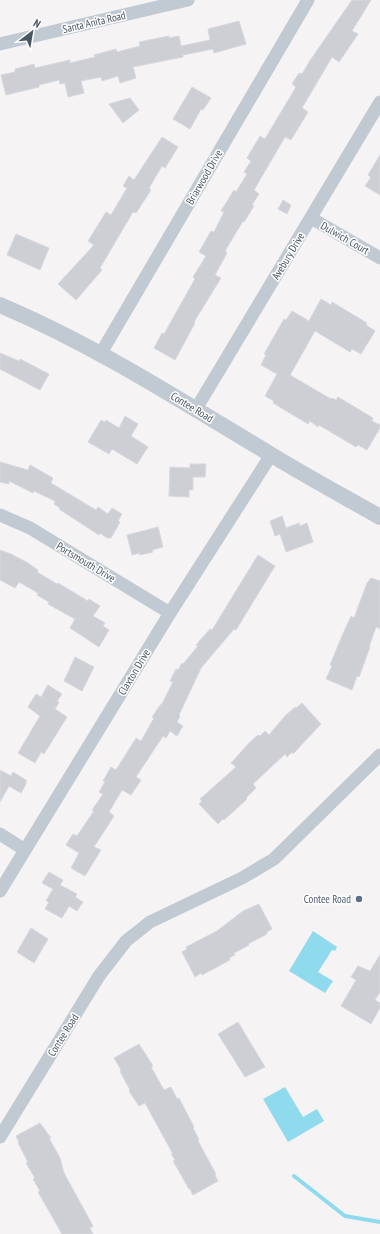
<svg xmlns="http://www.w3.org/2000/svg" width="380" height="1234" viewBox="0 0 380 1234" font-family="'PT Sans Narrow',sans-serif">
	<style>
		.water { fill: #90daee }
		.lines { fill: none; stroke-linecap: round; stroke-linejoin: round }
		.stream { stroke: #90daee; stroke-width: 4 }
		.building { fill: #cdcfd5; stroke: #d7d9de }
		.minor { stroke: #c1cad2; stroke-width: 13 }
		.tertiary { stroke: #c1cad2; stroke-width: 16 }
		.service-dot { fill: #5c6f8a; stroke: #fff; stroke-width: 1.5 }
		.labels { text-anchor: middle; stroke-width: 3; stroke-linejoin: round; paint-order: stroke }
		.street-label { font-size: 11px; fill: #4a5661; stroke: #fff }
		.service-label { font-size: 11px; fill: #4e5e75; stroke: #fff; text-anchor: end }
	</style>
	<rect width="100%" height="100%" fill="#f5f3f3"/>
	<g class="water">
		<path d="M 313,931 L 337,947 L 335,951 L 332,950 L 318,972 L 333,981 L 325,993 L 289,971 Z"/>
		<path d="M 285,1087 L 303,1117 L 317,1109 L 324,1121 L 288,1142 L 263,1099 Z"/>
	</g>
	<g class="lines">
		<path class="stream" d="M 294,1176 L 345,1216 L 380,1222"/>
	</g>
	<g class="building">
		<path d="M 352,0 L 371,0 L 352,31 L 358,34 L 339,62 L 332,57 L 302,108 L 308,112 L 291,140 L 285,137 L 254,190 L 259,194 L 252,205 L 254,206 L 244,222 L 243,221 L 225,251 L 227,253 L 215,275 L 221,278 L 194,322 L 195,323 L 175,360 L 154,348 L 162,333 L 164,334 L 195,279 L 193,277 L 206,256 L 199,252 L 211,231 L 214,232 L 224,212 L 221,211 L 234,190 L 236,192 L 247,174 L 244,172 L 251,161 L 247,158 L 260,136 L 265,139 L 296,87 L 292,84 L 299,73 L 302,74 L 311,59 Z"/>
		<path d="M 239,21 L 246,44 L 214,53 L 213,49 L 183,55 L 183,57 L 133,67 L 136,78 L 120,83 L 118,76 L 102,81 L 101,77 L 81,81 L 84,93 L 68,97 L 65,83 L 60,84 L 59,80 L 39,85 L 39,87 L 6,95 L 1,75 L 15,72 L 15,69 L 34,64 L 35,68 L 70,60 L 70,63 L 95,57 L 94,55 L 116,49 L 117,52 L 140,46 L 139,42 L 169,36 L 169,38 L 179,36 L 181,46 L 210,40 L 208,29 Z"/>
		<path d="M 192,87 L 211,98 L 203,110 L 201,109 L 190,129 L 173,119 Z"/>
		<path d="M 130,98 L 139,110 L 123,123 L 109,104 Z"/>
		<path d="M 162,137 L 178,147 L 165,168 L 162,166 L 149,188 L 151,190 L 136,213 L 133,212 L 100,268 L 102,270 L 76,300 L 58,284 L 94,245 L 88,241 L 103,217 L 106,212 L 111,215 L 127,188 L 123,186 L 129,176 L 134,180 Z"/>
		<path d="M 380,155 L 380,195 L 365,186 L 371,177 L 368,175 Z"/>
		<path d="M 283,200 L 291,205 L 287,214 L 278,209 Z"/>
		<path d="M 16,234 L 49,248 L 40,270 L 7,255 Z"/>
		<path d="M 321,299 L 331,305 L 332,302 L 367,323 L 366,325 L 375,331 L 361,354 L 352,349 L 350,352 L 315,331 L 290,375 L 331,399 L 332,398 L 336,400 L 338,397 L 373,418 L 372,421 L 380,425 L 380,428 L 367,450 L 358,445 L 356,447 L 319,425 L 318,427 L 310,421 L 308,424 L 273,403 L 274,401 L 265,396 L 277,374 L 261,365 L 266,355 L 264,354 L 284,319 L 286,320 L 292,311 L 309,321 Z"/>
		<path d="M 0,353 L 19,361 L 20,359 L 49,374 L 40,390 L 0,369 Z"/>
		<path d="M 125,416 L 138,424 L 131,436 L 148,447 L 137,464 L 112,449 L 109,454 L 88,442 L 101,420 L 105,422 L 106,420 L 119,428 Z"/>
		<path d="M 0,462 L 28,470 L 30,465 L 53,478 L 51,483 L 96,510 L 98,507 L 108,514 L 112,508 L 122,514 L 118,521 L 120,522 L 111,538 L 107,538 L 100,533 L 99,535 L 59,509 L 60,508 L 54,504 L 55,501 L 34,491 L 33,493 L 9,481 L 9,484 L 0,482 Z"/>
		<path d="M 190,464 L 206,464 L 205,477 L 193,477 L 193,490 L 189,490 L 189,497 L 169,496 L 170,467 L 190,468 Z"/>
		<path d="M 282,516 L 286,528 L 299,523 L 300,526 L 307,523 L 313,542 L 286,552 L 280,534 L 275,536 L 270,521 Z"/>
		<path d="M 158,527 L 163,547 L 152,550 L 153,552 L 140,555 L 139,553 L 132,555 L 127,535 Z"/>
		<path d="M 0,550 L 11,554 L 28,563 L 38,570 L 37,572 L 57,584 L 58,583 L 88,601 L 89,599 L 100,606 L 93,616 L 105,623 L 103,626 L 109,630 L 99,647 L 70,628 L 75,619 L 48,604 L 49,602 L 37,595 L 38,593 L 19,582 L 15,588 L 0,580 Z"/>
		<path d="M 258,555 L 275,566 L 236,630 L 234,629 L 201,668 L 179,715 L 180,716 L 177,722 L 183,726 L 177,736 L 170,731 L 166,738 L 163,736 L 136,777 L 141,780 L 131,795 L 122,790 L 109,812 L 114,816 L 94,847 L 101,850 L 85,876 L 71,868 L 79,853 L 66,845 L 73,834 L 77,836 L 94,811 L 92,810 L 103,794 L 99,792 L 105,782 L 103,781 L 111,767 L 116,770 L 136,738 L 141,741 L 154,718 L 152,717 L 161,704 L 162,704 L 173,682 L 170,681 L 176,669 L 178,670 L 182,663 L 183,664 L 198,646 L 196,645 L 210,629 L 212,630 Z"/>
		<path d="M 371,578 L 380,581 L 380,629 L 376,627 L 369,647 L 370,647 L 359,677 L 357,676 L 352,690 L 326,679 L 332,666 L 330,665 L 342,636 L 351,616 L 354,618 L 367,583 Z"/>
		<path d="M 75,657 L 94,667 L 82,691 L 64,681 Z"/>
		<path d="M 48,685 L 62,694 L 57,701 L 59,702 L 55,709 L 67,717 L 44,754 L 41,752 L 35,763 L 18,753 L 40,716 L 28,707 L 36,694 L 41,697 Z"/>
		<path d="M 302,703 L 321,724 L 293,754 L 292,752 L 287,757 L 285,754 L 253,784 L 256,788 L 246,798 L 247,799 L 224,820 L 223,819 L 218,824 L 199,804 L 202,801 L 200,799 L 236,767 L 231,763 L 250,742 L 258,735 L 260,736 L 265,731 L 269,735 L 285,716 L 295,707 L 296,708 Z"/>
		<path d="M 0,770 L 11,776 L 13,772 L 26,780 L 26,784 L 21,793 L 9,786 L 0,802 Z"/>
		<path d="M 49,872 L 63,880 L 60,885 L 77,894 L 75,897 L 83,902 L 77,911 L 69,906 L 62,918 L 45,909 L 49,902 L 46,901 L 53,889 L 42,883 Z"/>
		<path d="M 259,904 L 272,929 L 267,932 L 267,934 L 248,944 L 249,945 L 234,953 L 235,955 L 229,958 L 230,960 L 202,975 L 201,973 L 195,977 L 182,952 L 187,949 L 186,947 L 217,931 L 243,911 Z"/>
		<path d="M 31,928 L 48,939 L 34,963 L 17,952 Z"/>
		<path d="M 380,955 L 380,992 L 375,1000 L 380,1003 L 380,1008 L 371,1024 L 341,1006 L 356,980 L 351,977 L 358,966 L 370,971 Z"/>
		<path d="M 238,1022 L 265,1067 L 245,1077 L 218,1034 Z"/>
		<path d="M 139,1044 L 153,1066 L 151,1067 L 164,1090 L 171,1087 L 177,1099 L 179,1098 L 194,1127 L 193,1128 L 199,1140 L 198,1141 L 216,1174 L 215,1175 L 218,1181 L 193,1195 L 190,1189 L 189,1189 L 173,1161 L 175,1160 L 171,1154 L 173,1154 L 145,1103 L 139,1106 L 129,1091 L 130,1090 L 120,1071 L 121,1070 L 114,1058 Z"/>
		<path d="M 40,1123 L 51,1138 L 49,1138 L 60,1158 L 64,1173 L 93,1226 L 90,1228 L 93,1234 L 62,1234 L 38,1192 L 40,1191 L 33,1179 L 35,1178 L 26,1163 L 28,1162 L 18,1143 L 19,1142 L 16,1136 Z"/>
	</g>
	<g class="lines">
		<g class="minor">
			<path d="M 0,44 L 188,0"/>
			<path d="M 311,218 L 380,258"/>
			<path d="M 101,353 L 308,0"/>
			<path d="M 196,409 L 380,102"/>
			<path d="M 0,515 L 30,528 L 170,613"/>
			<path d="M 0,834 L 25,850"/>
			<path d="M 0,891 L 170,613 L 271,455"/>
			<path d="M 0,1137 L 99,976 L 126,941 L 150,922 L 242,878 L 274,859 L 380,755"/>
		</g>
		<path class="tertiary" d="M 0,305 C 95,345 181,401 270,454 C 306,476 343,496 380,517"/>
	</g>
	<circle class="service-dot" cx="359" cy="899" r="4"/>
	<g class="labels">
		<g class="street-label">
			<text transform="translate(94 22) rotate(-13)" y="4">Santa Anita Road</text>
			<text transform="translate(204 177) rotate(-60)" y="4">Briarwood Drive</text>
			<text transform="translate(345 238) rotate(30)" y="4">Dulwich Court</text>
			<text transform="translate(288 256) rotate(-59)" y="4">Avebury Drive</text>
			<text transform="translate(192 407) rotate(31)" y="4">Contee Road</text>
			<text transform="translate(86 562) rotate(31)" y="4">Portsmouth Drive</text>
			<text transform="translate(134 672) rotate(-59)" y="4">Claxton Drive</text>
			<text transform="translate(63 1035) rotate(-58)" y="4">Contee Road</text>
		</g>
		<g class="service-label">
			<text x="351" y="903">Contee Road</text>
		</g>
	</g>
	<g transform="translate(32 32) rotate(31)" stroke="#ffffff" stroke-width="3" paint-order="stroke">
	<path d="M0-3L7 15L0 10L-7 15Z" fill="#4a5661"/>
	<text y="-6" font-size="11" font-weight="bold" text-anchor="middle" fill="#4a5661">N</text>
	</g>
</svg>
